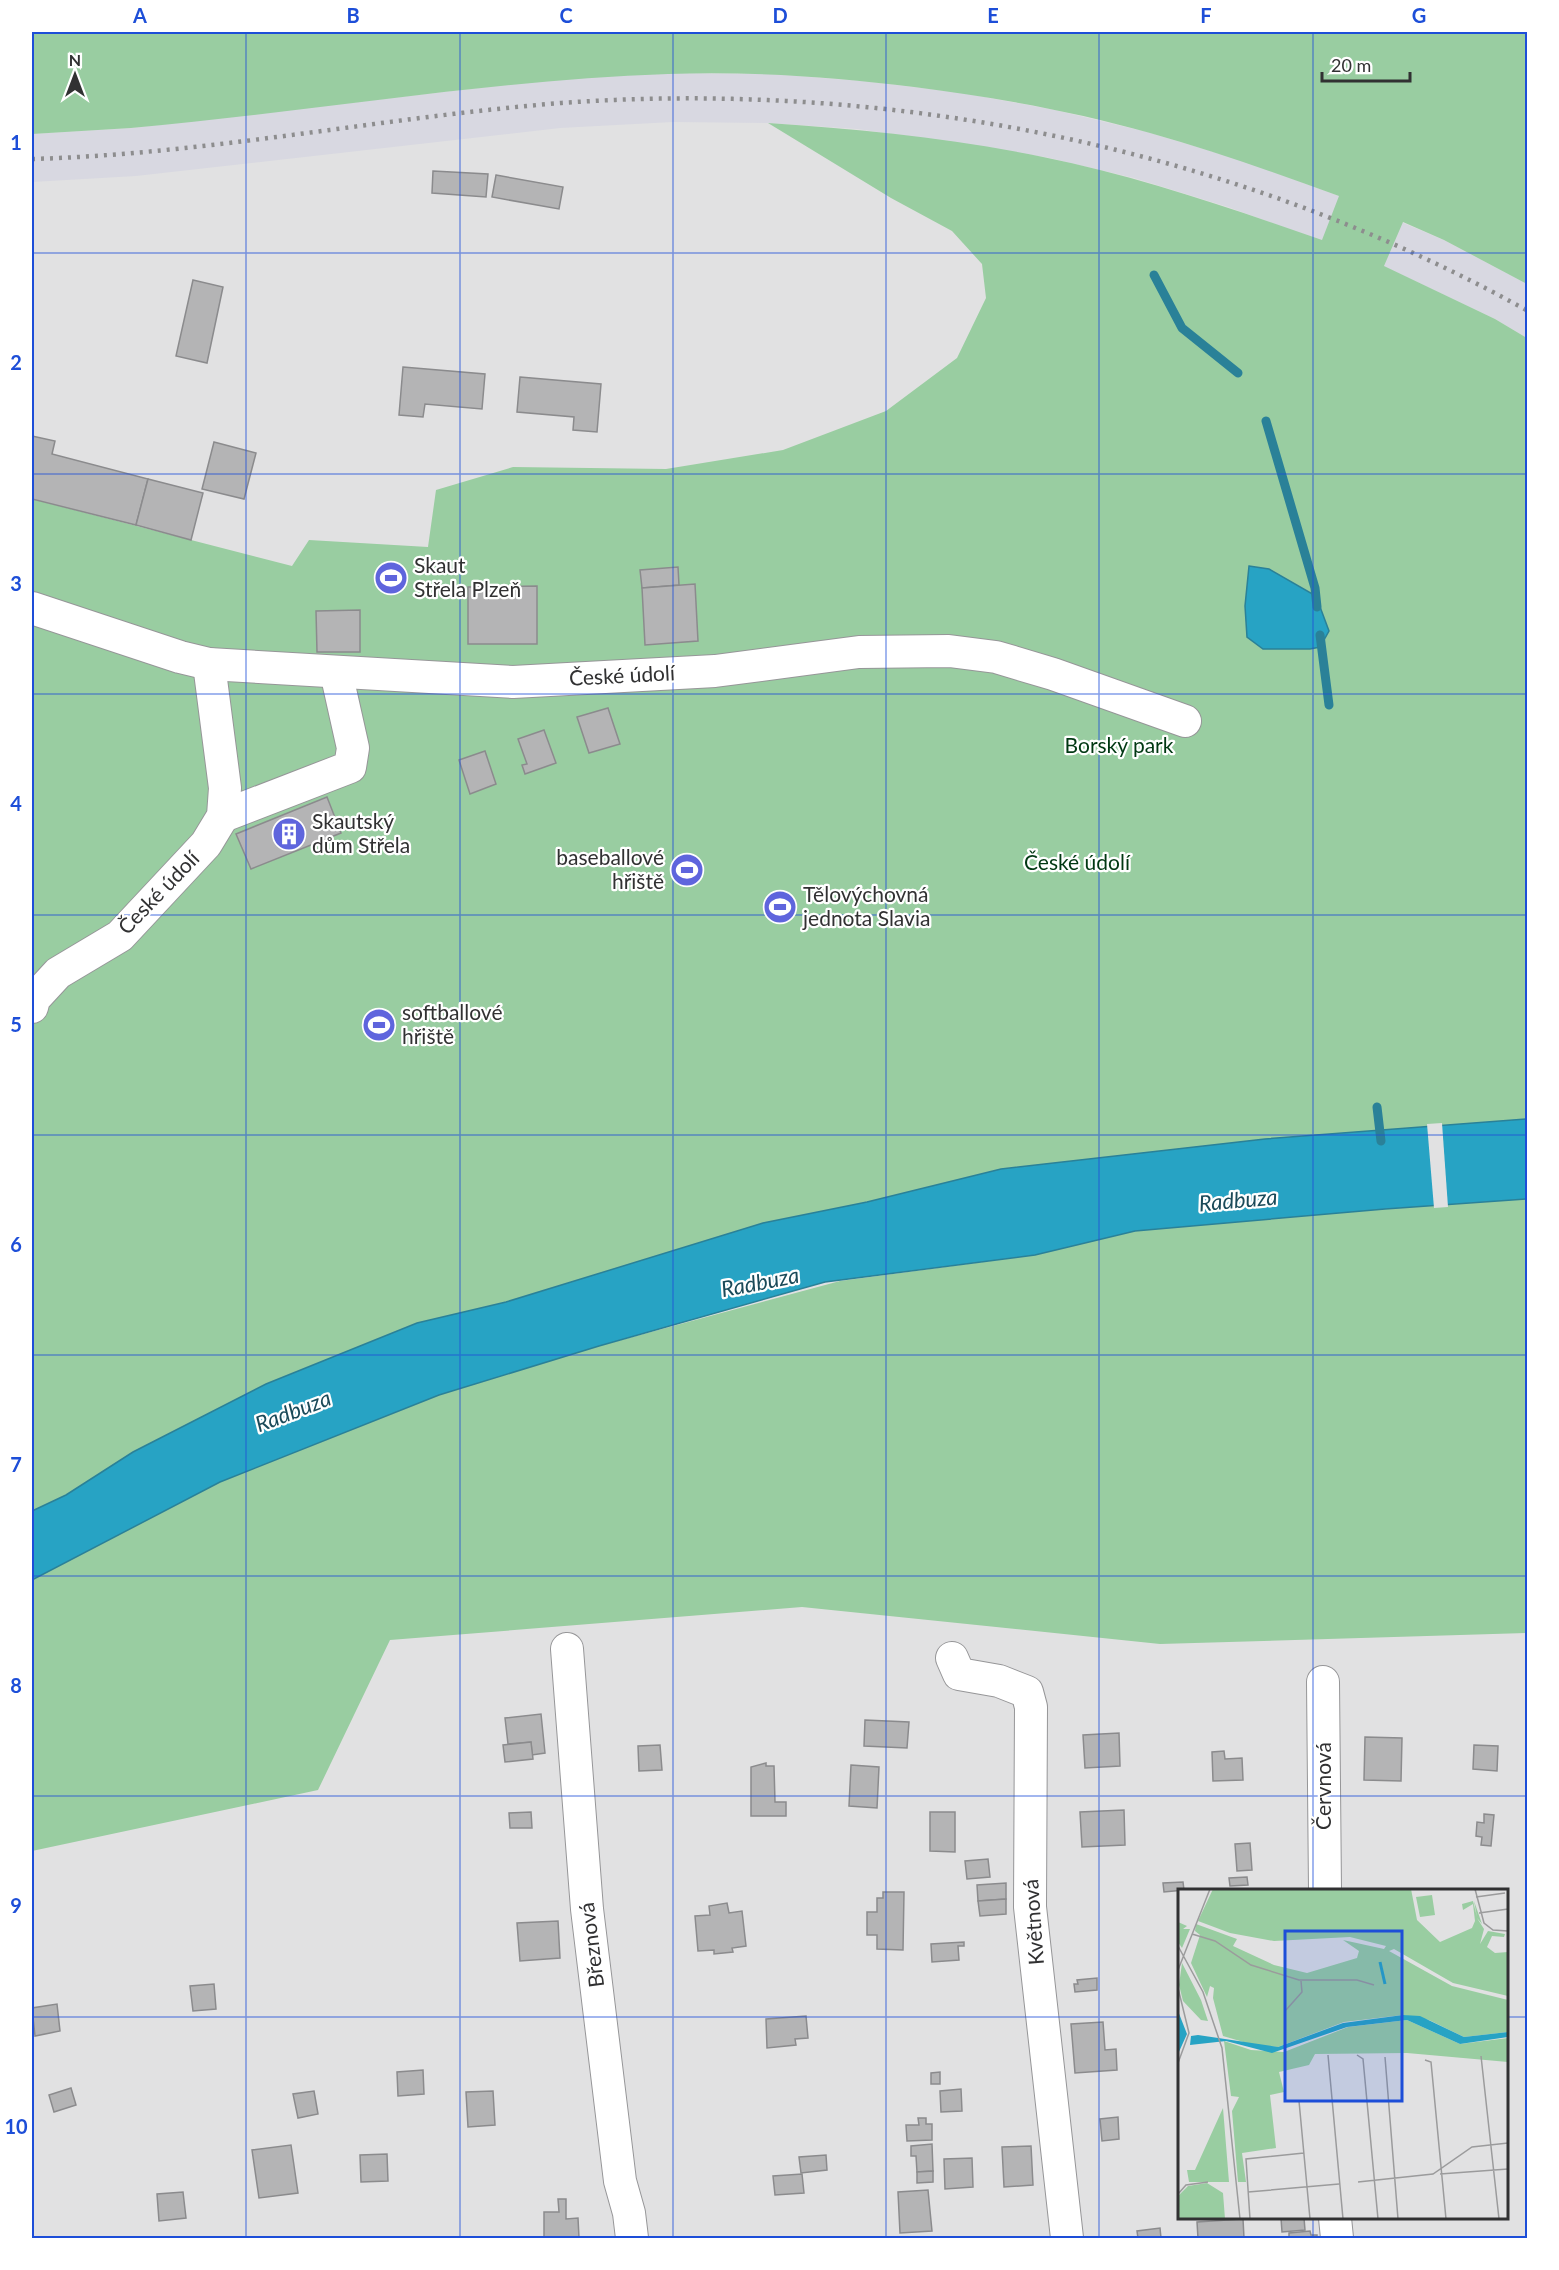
<svg xmlns="http://www.w3.org/2000/svg" width="1559" height="2270" viewBox="0 0 1559 2270" font-family="Lato,sans-serif">
	<style>
		.built { fill: #d8d8e1 }
		.green { fill: #99cda1 }
		.water { fill: #27a3c4; stroke: #2a8198; stroke-width: 1.5 }
		.pier { fill: #e1e1e2 }
		.lines { fill: none; stroke-linecap: round; stroke-linejoin: round }
		.stream { stroke: #2a8198; stroke-width: 9 }
		.building { fill: #b4b4b5; stroke: #8b8b8d; stroke-width: 1.5 }
		.minor-casing { stroke: #969698; stroke-width: 34 }
		.minor { stroke: #fff; stroke-width: 32 }
		.rail { stroke: #8d8d8e; stroke-width: 4.5; stroke-dasharray: 3 6; stroke-linecap: butt }
		.grid { fill: none; stroke: #1d4ed8; stroke-width: 1.5; stroke-opacity: 0.55 }
		.labels { text-anchor: middle; stroke-width: 4.5; stroke-linejoin: round; paint-order: stroke }
		.poi-label { font-size: 21px; fill: #313132; stroke: #fff; text-anchor: start }
		.street-label { font-size: 21px; fill: #313132; stroke: #fff }
		.park-label { font-size: 21px; fill: #003812; stroke: #fff }
		.water-label { font-size: 22px; font-style: italic; fill: #1a4a59; stroke: #fff }
		.inset-river { fill: none; stroke: #27a3c4; stroke-width: 3 }
		.inset-road { fill: none; stroke: #9b9b9c; stroke-width: 1.5 }
		.view { fill: #1d4ed8; fill-opacity: 0.15; stroke: #1d4ed8; stroke-width: 3 }
		.inset-edge { fill: none; stroke: #313132; stroke-width: 3 }
		.neatline { fill: none; stroke: #1d4ed8; stroke-width: 2 }
		.grid-label { font-size: 20px; text-anchor: middle; font-weight: bold; fill: #1d4ed8 }
	</style>
	<rect width="100%" height="100%" fill="#e1e1e2"/>
	<path class="built" d="M 672,73 L 770,74 L 863,81 L 963,93 L 1055,110 L 1147,132 L 1244,161 L 1339,196 L 1444,240 L 1527,284 L 1527,338 L 1495,319 L 1383,266 L 1322,241 L 1228,207 L 1134,178 L 1045,157 L 858,129 L 768,123 L 673,122 L 560,128 L 136,176 L 32,182 L 32,134 L 132,128 L 556,79 Z"/>
	<g class="green">
		<path d="M 32,32 L 1527,32 L 1527,284 L 1444,240 L 1403,222 L 1384,266 L 1495,319 L 1527,338 L 1527,1119 L 1279,1138 L 1001,1169 L 867,1202 L 778,1220 L 506,1302 L 417,1323 L 266,1384 L 66,1495 L 32,1511 L 32,499 L 292,566 L 309,540 L 428,547 L 436,490 L 513,467 L 666,469 L 783,450 L 886,411 L 957,358 L 986,298 L 982,264 L 952,231 L 891,198 L 768,123 C 860,129 952,138 1043,157 C 1138,176 1230,208 1322,240 L 1339,196 C 1276,173 1214,151 1150,133 C 1073,111 993,97 914,87 C 833,77 750,71 668,74 C 488,80 311,112 131,128 C 98,130 65,132 32,134 Z"/>
		<path d="M 1527,1199 L 1527,1633 L 1160,1644 L 802,1607 L 390,1640 L 318,1790 L 32,1851 L 32,1580 L 220,1482 L 439,1395 L 599,1346 L 840,1281 L 1035,1255 L 1135,1231 L 1385,1209 Z"/>
	</g>
	<g class="water">
		<path d="M 1249,566 L 1269,569 L 1316,596 L 1329,631 L 1320,647 L 1310,649 L 1263,649 L 1247,637 L 1245,606 Z"/>
		<path d="M 1527,1119 L 1527,1199 L 1385,1209 L 1135,1231 L 1035,1255 L 825,1282 L 599,1346 L 439,1395 L 220,1482 L 32,1580 L 32,1511 L 66,1495 L 133,1452 L 266,1384 L 417,1323 L 506,1302 L 763,1223 L 867,1202 L 1001,1169 L 1265,1139 Z"/>
	</g>
	<path class="pier" d="M 1442,1123 L 1448,1207 L 1434,1208 L 1427,1124 Z"/>
	<g class="lines">
		<g class="stream">
			<path d="M 1154,275 L 1182,328 L 1238,373"/>
			<path d="M 1266,421 L 1315,588 L 1317,607"/>
			<path d="M 1320,635 L 1329,705"/>
			<path d="M 1377,1107 L 1381,1141"/>
		</g>
	</g>
	<g class="building">
		<path d="M 433,171 L 488,174 L 486,197 L 432,193 Z"/>
		<path d="M 496,175 L 563,187 L 559,209 L 492,197 Z"/>
		<path d="M 193,280 L 223,287 L 207,363 L 176,356 Z"/>
		<path d="M 403,367 L 485,374 L 482,409 L 425,404 L 423,417 L 399,415 Z"/>
		<path d="M 520,377 L 601,384 L 597,432 L 573,430 L 574,417 L 517,412 Z"/>
		<path d="M 32,436 L 55,441 L 52,454 L 148,479 L 136,525 L 32,499 Z"/>
		<path d="M 214,442 L 256,453 L 244,499 L 202,489 Z"/>
		<path d="M 148,479 L 203,493 L 191,540 L 136,525 Z"/>
		<path d="M 678,567 L 679,585 L 642,588 L 640,570 Z"/>
		<path d="M 695,584 L 698,641 L 645,645 L 642,588 Z"/>
		<path d="M 537,586 L 537,644 L 468,644 L 468,587 Z"/>
		<path d="M 360,610 L 360,652 L 317,652 L 316,611 Z"/>
		<path d="M 608,708 L 620,744 L 589,753 L 577,717 Z"/>
		<path d="M 544,730 L 556,763 L 525,774 L 522,765 L 527,764 L 518,739 Z"/>
		<path d="M 485,751 L 496,784 L 470,794 L 459,760 Z"/>
		<path d="M 327,797 L 341,833 L 251,869 L 236,834 Z"/>
		<path d="M 541,1714 L 545,1753 L 532,1755 L 531,1742 L 508,1744 L 505,1718 Z"/>
		<path d="M 865,1720 L 909,1722 L 907,1748 L 864,1746 Z"/>
		<path d="M 1119,1733 L 1120,1766 L 1085,1768 L 1083,1735 Z"/>
		<path d="M 1365,1737 L 1402,1738 L 1401,1781 L 1364,1780 Z"/>
		<path d="M 531,1742 L 533,1759 L 505,1762 L 503,1745 Z"/>
		<path d="M 660,1745 L 662,1770 L 639,1771 L 638,1746 Z"/>
		<path d="M 1474,1745 L 1498,1746 L 1497,1771 L 1473,1769 Z"/>
		<path d="M 1224,1751 L 1225,1759 L 1242,1758 L 1243,1780 L 1213,1781 L 1212,1752 Z"/>
		<path d="M 766,1763 L 766,1766 L 774,1766 L 775,1802 L 786,1802 L 786,1816 L 751,1816 L 751,1767 Z"/>
		<path d="M 851,1765 L 879,1767 L 877,1808 L 849,1806 Z"/>
		<path d="M 1124,1810 L 1125,1845 L 1082,1847 L 1080,1812 Z"/>
		<path d="M 531,1812 L 532,1828 L 510,1828 L 509,1813 Z"/>
		<path d="M 930,1812 L 955,1812 L 955,1852 L 930,1851 Z"/>
		<path d="M 1484,1814 L 1494,1815 L 1491,1846 L 1481,1845 L 1482,1837 L 1476,1836 L 1477,1822 L 1484,1823 Z"/>
		<path d="M 1250,1843 L 1252,1870 L 1237,1871 L 1235,1844 Z"/>
		<path d="M 988,1859 L 990,1877 L 967,1879 L 965,1861 Z"/>
		<path d="M 1247,1877 L 1248,1885 L 1230,1886 L 1229,1878 Z"/>
		<path d="M 1183,1882 L 1184,1890 L 1164,1892 L 1163,1883 Z"/>
		<path d="M 1006,1883 L 1006,1899 L 978,1901 L 977,1885 Z"/>
		<path d="M 883,1892 L 904,1892 L 903,1950 L 877,1949 L 877,1935 L 867,1935 L 867,1912 L 877,1912 L 877,1898 L 883,1898 Z"/>
		<path d="M 1006,1899 L 1006,1914 L 980,1916 L 978,1901 Z"/>
		<path d="M 727,1903 L 729,1913 L 742,1911 L 746,1946 L 732,1948 L 733,1952 L 714,1954 L 714,1950 L 698,1951 L 695,1916 L 710,1915 L 709,1906 Z"/>
		<path d="M 558,1921 L 560,1958 L 520,1961 L 517,1923 Z"/>
		<path d="M 964,1942 L 964,1946 L 958,1946 L 959,1960 L 932,1962 L 931,1944 Z"/>
		<path d="M 1097,1978 L 1097,1990 L 1075,1992 L 1074,1984 L 1078,1984 L 1077,1980 Z"/>
		<path d="M 214,1984 L 216,2009 L 193,2011 L 190,1986 Z"/>
		<path d="M 57,2004 L 60,2031 L 35,2036 L 32,2008 Z"/>
		<path d="M 806,2016 L 808,2038 L 795,2039 L 796,2045 L 767,2048 L 766,2019 Z"/>
		<path d="M 1103,2022 L 1105,2050 L 1116,2049 L 1117,2070 L 1075,2073 L 1071,2024 Z"/>
		<path d="M 423,2070 L 424,2094 L 398,2096 L 397,2072 Z"/>
		<path d="M 940,2072 L 940,2084 L 931,2084 L 931,2073 Z"/>
		<path d="M 71,2088 L 76,2105 L 54,2112 L 49,2095 Z"/>
		<path d="M 961,2089 L 962,2111 L 941,2112 L 940,2091 Z"/>
		<path d="M 314,2091 L 318,2114 L 298,2118 L 293,2094 Z"/>
		<path d="M 493,2091 L 495,2125 L 468,2127 L 466,2092 Z"/>
		<path d="M 1118,2117 L 1119,2139 L 1102,2141 L 1100,2119 Z"/>
		<path d="M 918,2118 L 926,2118 L 926,2124 L 932,2124 L 932,2140 L 907,2141 L 906,2125 L 919,2125 Z"/>
		<path d="M 932,2144 L 933,2171 L 917,2172 L 916,2156 L 911,2156 L 911,2146 Z"/>
		<path d="M 291,2145 L 298,2193 L 259,2198 L 252,2150 Z"/>
		<path d="M 1031,2146 L 1033,2185 L 1004,2187 L 1002,2147 Z"/>
		<path d="M 387,2154 L 388,2181 L 361,2182 L 360,2155 Z"/>
		<path d="M 826,2155 L 827,2170 L 801,2173 L 799,2157 Z"/>
		<path d="M 972,2158 L 973,2187 L 945,2189 L 944,2159 Z"/>
		<path d="M 933,2171 L 933,2182 L 917,2183 L 917,2172 Z"/>
		<path d="M 802,2174 L 804,2193 L 775,2195 L 773,2176 Z"/>
		<path d="M 928,2190 L 932,2231 L 900,2233 L 898,2192 Z"/>
		<path d="M 183,2192 L 186,2218 L 159,2221 L 157,2194 Z"/>
		<path d="M 558,2199 L 566,2199 L 566,2219 L 578,2218 L 579,2238 L 544,2238 L 544,2212 L 559,2212 Z"/>
		<path d="M 1281,2218 L 1304,2218 L 1305,2230 L 1282,2232 Z"/>
		<path d="M 1243,2219 L 1244,2238 L 1198,2238 L 1197,2222 Z"/>
		<path d="M 1160,2228 L 1161,2238 L 1138,2238 L 1137,2231 Z"/>
		<path d="M 1310,2231 L 1311,2235 L 1317,2235 L 1317,2238 L 1289,2238 L 1289,2233 Z"/>
	</g>
	<g class="lines">
		<defs>
			<g id="minor">
				<path d="M 32,608 L 180,657 L 209,664 L 513,682 L 715,671 L 859,652 L 949,651 L 996,657 L 1053,674 L 1185,721"/>
				<path d="M 223,816 L 350,767 L 353,748 L 336,672"/>
				<path d="M 32,1007 L 34,999 L 58,973 L 120,936 L 206,844 L 223,816 L 225,788 L 209,664"/>
				<path d="M 567,1649 L 587,1909 L 620,2181 L 629,2213 L 632,2238"/>
				<path d="M 952,1658 L 959,1674 L 999,1681 L 1027,1692 L 1031,1707 L 1030,1907 L 1067,2238"/>
				<path d="M 1323,1682 L 1325,1890"/>
				<path d="M 1335,2218 L 1337,2238"/>
			</g>
		</defs>
		<use href="#minor" class="minor-casing"/>
		<use href="#minor" class="minor"/>
		<path class="rail" d="M 32,159 C 209,154 384,117 561,103 C 893,79 1235,148 1528,311"/>
	</g>
	<path class="grid" d="M 246,32 L 246,2238M 460,32 L 460,2238M 673,32 L 673,2238M 886,32 L 886,2238M 1099,32 L 1099,2238M 1313,32 L 1313,1890M 32,253 L 1528,253M 32,474 L 1528,474M 32,694 L 1528,694M 32,915 L 1528,915M 32,1135 L 1528,1135M 32,1355 L 1528,1355M 32,1576 L 1528,1576M 32,1796 L 1528,1796M 32,2017 L 1180,2017M 1506,2017 L 1528,2017M 1313,2218 L 1313,2238"/>
	<defs>
		<symbol id="stadium-disc" viewBox="-11 -11 22 22"><circle r="9.5" fill="#5f65dd" stroke="#fff"/><path d="M0-5a6.5 5 0 1 0 0 10a6.5 5 0 1 0 0-10ZM-3.5-1.8h7v3.6h-7Z" fill="#fff"/></symbol>
		<symbol id="building-disc" viewBox="-11 -11 22 22"><circle r="9.5" fill="#5f65dd" stroke="#fff"/><path d="M-4-6H4V6H1V3H-1V6H-4ZM-2.5-4.3h1.7v1.8h-1.7ZM.8-4.3h1.7v1.8H.8ZM-2.5-1h1.7V.8h-1.7ZM.8-1h1.7V.8H.8Z" fill="#fff"/></symbol>
	</defs>
	<g fill-rule="evenodd">
		<use href="#stadium-disc" x="372" y="559" width="38" height="38"/>
		<use href="#building-disc" x="270" y="815" width="38" height="38"/>
		<use href="#stadium-disc" x="668" y="851" width="38" height="38"/>
		<use href="#stadium-disc" x="761" y="888" width="38" height="38"/>
		<use href="#stadium-disc" x="360" y="1006" width="38" height="38"/>
	</g>
	<g class="labels">
		<g class="poi-label">
			<text x="414" y="573">Skaut<tspan x="414" dy="24">Střela Plzeň</tspan></text>
			<text x="312" y="829">Skautský<tspan x="312" dy="24">dům Střela</tspan></text>
			<text x="664" y="865" text-anchor="end">baseballové<tspan x="664" dy="24">hřiště</tspan></text>
			<text x="803" y="902">Tělovýchovná<tspan x="803" dy="24">jednota Slavia</tspan></text>
			<text x="402" y="1020">softballové<tspan x="402" dy="24">hřiště</tspan></text>
		</g>
		<g class="street-label">
			<text transform="translate(622 676) rotate(-3)" y="7">České údolí</text>
			<text transform="translate(159 893) rotate(-46)" y="7">České údolí</text>
			<text transform="translate(1324 1786) rotate(-90)" y="7">Červnová</text>
			<text transform="translate(1034 1922) rotate(-94)" y="7">Květnová</text>
			<text transform="translate(592 1945) rotate(-97)" y="7">Březnová</text>
		</g>
		<g class="park-label">
			<text x="1119" y="753">Borský park</text>
			<text x="1077" y="870">České údolí</text>
		</g>
		<g class="water-label">
			<text transform="translate(1238 1200) rotate(-5)" y="8">Radbuza</text>
			<text transform="translate(760 1282) rotate(-11)" y="8">Radbuza</text>
			<text transform="translate(293 1411) rotate(-21)" y="8">Radbuza</text>
		</g>
	</g>
	<g transform="translate(1178 1889)">
		<rect width="330" height="330" fill="#e1e1e2"/>
		<path d="M 35,0 L 233,0 L 239,31 L 262,53 L 294,39 L 297,32 L 295,15 L 285,21 L 284,15 L 295,12 L 299,28 L 296,12 L 304,35 L 299,29 L 306,40 L 302,55 L 310,42 L 327,45 L 326,48 L 314,47 L 309,58 L 317,64 L 330,63 L 330,107 L 275,94 L 216,60 L 211,62 L 274,97 L 330,111 L 330,143 L 286,148 L 251,131 L 225,126 L 166,133 L 100,158 L 79,157 L 45,147 L 35,109 L 36,99 L 32,97 L 29,108 L 13,74 L 22,46 L 17,42 L 18,35 L 59,50 L 55,57 L 96,76 L 129,84 L 179,69 L 181,62 L 165,51 L 206,60 L 208,57 L 172,48 L 96,52 L 52,44 L 20,32 ZM 254,6 L 257,26 L 242,28 L 238,8 ZM 0,33 L 9,37 L 5,40 L 12,40 L 4,59 L 0,53 ZM 4,74 L 23,111 L 30,132 L 23,131 L 5,112 L 1,96 ZM 229,131 L 282,155 L 330,149 L 330,173 L 229,164 L 137,165 L 131,176 L 101,183 L 106,203 L 92,206 L 98,259 L 64,264 L 68,293 L 60,293 L 54,222 L 61,208 L 53,207 L 46,152 L 73,161 L 106,163 L 170,138 ZM 45,219 L 51,293 L 11,293 L 9,281 L 17,281 ZM 29,294 L 45,304 L 47,330 L 0,330 L 0,307 L 10,297 Z" fill="#99cda1"/>
		<path d="M 0,122 L 9,145 L 0,165 ZM 225,126 L 242,127 L 286,148 L 330,143 L 330,148 L 282,155 L 229,131 L 169,138 L 94,164 L 48,152 L 12,156 L 13,147 L 20,146 L 100,158 L 165,134 Z" fill="#27a3c4"/>
		<path class="inset-river" d="M 202,73 L 207,95"/>
		<path class="inset-road" d="M 297,0 L 306,34 L 315,41 L 330,42M 298,8 L 327,4M 301,24 L 330,20M 14,45 L 37,52 L 73,76 L 121,91 L 179,91 L 196,96M 0,57 L 25,103 L 44,159 L 62,330M 0,81 L 32,0M 0,99 L 11,144 L 0,174M 108,121 L 124,103 L 123,92M 150,166 L 165,330M 179,166 L 185,170 L 200,330M 303,167 L 321,330M 207,168 L 220,330M 247,171 L 253,173 L 268,330M 121,212 L 132,330M 262,285 L 330,280M 180,293 L 255,285 L 294,258 L 330,254M 70,303 L 161,295M 0,305 L 8,296 L 30,293M 72,330 L 68,270 L 126,264"/>
		<path class="view" d="M 107,42 L 224,42 L 224,212 L 107,212 Z"/>
		<rect width="330" height="330" class="inset-edge"/>
	</g>
	<rect width="1559" height="2270" fill="none" stroke="#ffffff" stroke-width="66"/>
	<g transform="translate(75 75)" stroke="#ffffff" stroke-width="4.5" paint-order="stroke">
	<path d="M0-4.5L10 22L0 15L-10 22Z" fill="#313132"/>
	<text y="-9" font-size="16" font-weight="bold" text-anchor="middle" fill="#313132">N</text>
	</g>
	<path d="M1322 72v9h88v-9" fill="none" stroke="#313132" stroke-width="3"/>
	<text x="1331" y="72" font-size="18" fill="#313132" stroke="#ffffff" stroke-width="4.5" paint-order="stroke">20 m</text>
	<rect x="33" y="33" width="1493" height="2204" class="neatline"/>
	<g class="grid-label">
		<text x="140" y="23">A</text>
		<text x="353" y="23">B</text>
		<text x="566" y="23">C</text>
		<text x="780" y="23">D</text>
		<text x="993" y="23">E</text>
		<text x="1206" y="23">F</text>
		<text x="1419" y="23">G</text>
		<text x="16" y="150">1</text>
		<text x="16" y="370">2</text>
		<text x="16" y="591">3</text>
		<text x="16" y="811">4</text>
		<text x="16" y="1032">5</text>
		<text x="16" y="1252">6</text>
		<text x="16" y="1472">7</text>
		<text x="16" y="1693">8</text>
		<text x="16" y="1913">9</text>
		<text x="16" y="2134">10</text>
	</g>
</svg>
